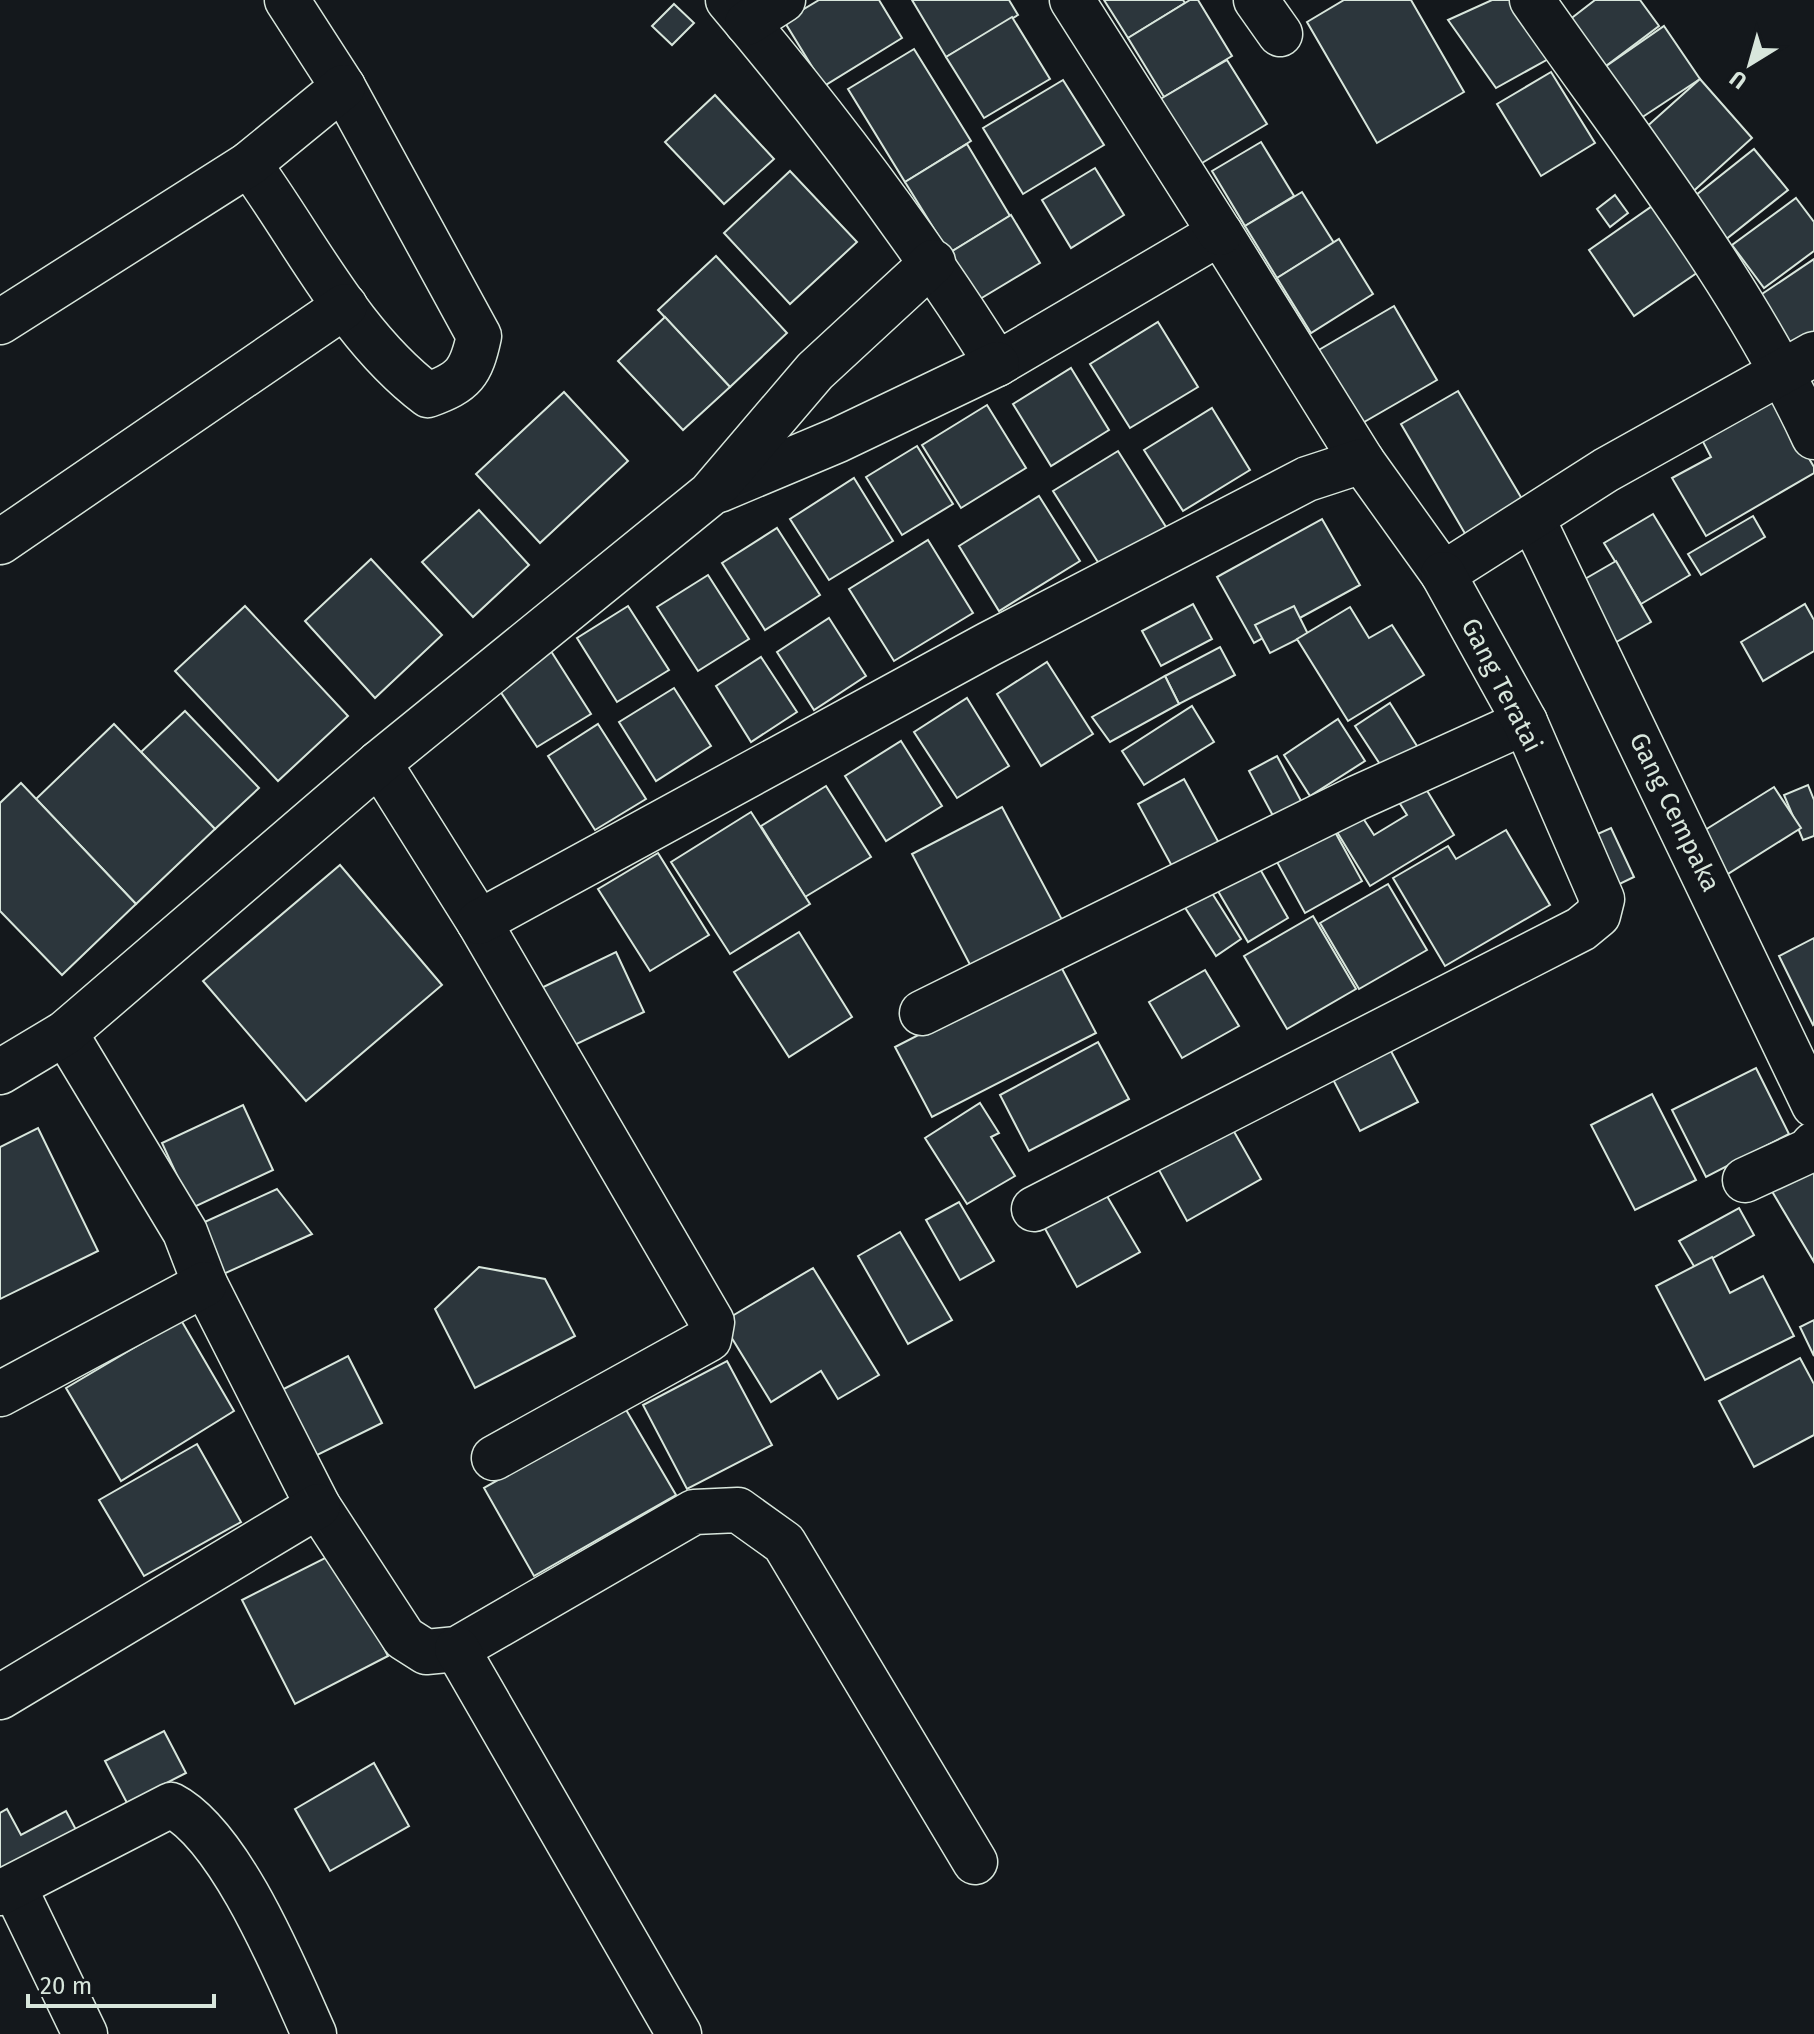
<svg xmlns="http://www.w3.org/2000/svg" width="1814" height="2034" viewBox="0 0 1814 2034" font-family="'Fira Sans',sans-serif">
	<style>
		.building { fill: #2c363c; stroke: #d8e6dc; stroke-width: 2 }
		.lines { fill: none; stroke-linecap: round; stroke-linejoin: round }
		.minor-casing { stroke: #d8e6dc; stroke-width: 47 }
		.minor { stroke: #14181c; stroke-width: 44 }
		.labels { text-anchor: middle; stroke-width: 6; stroke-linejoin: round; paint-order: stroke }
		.street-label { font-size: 26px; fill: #d8e6dc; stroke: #14181c }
	</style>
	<rect width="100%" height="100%" fill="#14181c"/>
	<g class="building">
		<path d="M 819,0 L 879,0 L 902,38 L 824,86 L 784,21 Z"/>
		<path d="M 912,0 L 1009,0 L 1018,15 L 946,57 Z"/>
		<path d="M 1104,0 L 1183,0 L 1185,3 L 1128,38 Z"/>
		<path d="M 1190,0 L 1198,0 L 1232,56 L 1164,97 L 1128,38 Z"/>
		<path d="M 1344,0 L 1411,0 L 1464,92 L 1377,143 L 1307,22 Z"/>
		<path d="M 1492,0 L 1518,0 L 1552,57 L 1496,88 L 1448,20 Z"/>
		<path d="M 1595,0 L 1640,0 L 1659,26 L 1602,69 L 1560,27 Z"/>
		<path d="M 674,4 L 694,23 L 672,45 L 652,26 Z"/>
		<path d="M 1012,17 L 1050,79 L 984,118 L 946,57 Z"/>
		<path d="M 1664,26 L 1700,79 L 1638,120 L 1602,69 Z"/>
		<path d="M 914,49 L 971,141 L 905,182 L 848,89 Z"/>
		<path d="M 1227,60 L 1267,124 L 1197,166 L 1157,101 Z"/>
		<path d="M 1551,72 L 1595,143 L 1541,176 L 1497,104 Z"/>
		<path d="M 1700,79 L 1752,138 L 1687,197 L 1634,138 Z"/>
		<path d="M 1063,80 L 1104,145 L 1023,194 L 983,128 Z"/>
		<path d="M 715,95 L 774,159 L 724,204 L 665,142 Z"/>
		<path d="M 1261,142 L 1294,196 L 1245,226 L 1212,171 Z"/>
		<path d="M 967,144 L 1010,216 L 949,253 L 905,182 Z"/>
		<path d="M 1754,149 L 1788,190 L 1715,248 L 1681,207 Z"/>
		<path d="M 1095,168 L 1124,215 L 1071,248 L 1042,200 Z"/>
		<path d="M 790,171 L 857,242 L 790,304 L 724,233 Z"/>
		<path d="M 1302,192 L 1334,243 L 1277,278 L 1245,226 Z"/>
		<path d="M 1615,195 L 1628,213 L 1610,227 L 1597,209 Z"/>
		<path d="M 1796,198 L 1814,222 L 1814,251 L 1764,288 L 1732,245 Z"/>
		<path d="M 1658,202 L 1704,268 L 1634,316 L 1589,250 Z"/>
		<path d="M 1011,215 L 1040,263 L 975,302 L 946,255 Z"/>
		<path d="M 1339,239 L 1373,294 L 1311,333 L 1277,278 Z"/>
		<path d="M 716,256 L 787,333 L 730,387 L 658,310 Z"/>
		<path d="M 1814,259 L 1814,344 L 1789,360 L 1750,302 Z"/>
		<path d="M 1394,306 L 1437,380 L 1359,425 L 1317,351 Z"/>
		<path d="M 665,317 L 730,387 L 683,430 L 618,361 Z"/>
		<path d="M 1158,322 L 1198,387 L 1130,428 L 1090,364 Z"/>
		<path d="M 1071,368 L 1109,430 L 1051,466 L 1013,404 Z"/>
		<path d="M 1458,391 L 1525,504 L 1467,537 L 1401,424 Z"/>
		<path d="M 564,392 L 628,461 L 540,543 L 476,474 Z"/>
		<path d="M 1772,396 L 1814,467 L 1814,473 L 1706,536 L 1672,478 L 1711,457 L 1700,436 Z"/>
		<path d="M 987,405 L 1026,468 L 961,508 L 922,445 Z"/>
		<path d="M 1212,408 L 1250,470 L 1183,511 L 1144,450 Z"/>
		<path d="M 917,446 L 953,504 L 902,535 L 866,477 Z"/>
		<path d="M 1118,451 L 1166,527 L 1101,567 L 1053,491 Z"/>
		<path d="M 854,478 L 893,541 L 829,580 L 790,519 Z"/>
		<path d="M 1039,496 L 1080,561 L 999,611 L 959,546 Z"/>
		<path d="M 479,510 L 529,565 L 473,617 L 422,562 Z"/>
		<path d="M 1653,514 L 1690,575 L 1641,604 L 1604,543 Z"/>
		<path d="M 1753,516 L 1765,537 L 1701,575 L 1688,554 Z"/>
		<path d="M 1322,519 L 1360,585 L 1254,643 L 1217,577 Z"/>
		<path d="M 777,528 L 820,595 L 765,630 L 722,563 Z"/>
		<path d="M 928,540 L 973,613 L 894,661 L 849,589 Z"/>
		<path d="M 371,559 L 442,635 L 375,698 L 305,621 Z"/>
		<path d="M 1616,561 L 1651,622 L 1606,648 L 1571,587 Z"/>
		<path d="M 708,575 L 749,639 L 698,671 L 657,607 Z"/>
		<path d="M 1193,604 L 1212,639 L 1161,666 L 1142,631 Z"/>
		<path d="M 1805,604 L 1814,620 L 1814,651 L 1763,681 L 1741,642 Z"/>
		<path d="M 245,606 L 348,716 L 278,781 L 175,671 Z"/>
		<path d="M 628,606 L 669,670 L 617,702 L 577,638 Z"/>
		<path d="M 1294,606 L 1308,634 L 1270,653 L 1255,625 Z"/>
		<path d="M 1350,607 L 1369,638 L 1392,625 L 1424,675 L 1348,721 L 1297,639 Z"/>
		<path d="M 829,618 L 866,676 L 814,710 L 777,652 Z"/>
		<path d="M 1220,647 L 1235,675 L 1179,704 L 1165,676 Z"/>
		<path d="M 549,648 L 591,714 L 537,747 L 494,682 Z"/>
		<path d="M 761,657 L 797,712 L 751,742 L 716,686 Z"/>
		<path d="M 1047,662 L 1093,734 L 1041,766 L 997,694 Z"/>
		<path d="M 1165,676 L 1179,704 L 1110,742 L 1092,717 Z"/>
		<path d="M 674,688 L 711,746 L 656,781 L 619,722 Z"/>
		<path d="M 967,698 L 1009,766 L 957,798 L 914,732 Z"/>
		<path d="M 1390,703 L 1422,754 L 1387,775 L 1355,726 Z"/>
		<path d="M 1192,706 L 1214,742 L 1144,785 L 1122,751 Z"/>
		<path d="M 185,711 L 259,788 L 215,829 L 141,752 Z"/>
		<path d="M 1338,719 L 1365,761 L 1310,796 L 1284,755 Z"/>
		<path d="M 114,724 L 215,829 L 136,904 L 36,799 Z"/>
		<path d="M 598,724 L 646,799 L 595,830 L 548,756 Z"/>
		<path d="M 901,741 L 942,806 L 886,841 L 845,776 Z"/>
		<path d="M 1277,756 L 1307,812 L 1279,827 L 1249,771 Z"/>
		<path d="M 1184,779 L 1219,843 L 1173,868 L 1138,804 Z"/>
		<path d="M 21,783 L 136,904 L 62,975 L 0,911 L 0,803 Z"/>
		<path d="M 1423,784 L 1454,835 L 1370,886 L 1334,827 L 1359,812 L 1374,835 L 1407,815 L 1397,799 Z"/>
		<path d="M 1808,785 L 1814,800 L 1814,836 L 1803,840 L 1784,795 Z"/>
		<path d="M 826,786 L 871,857 L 805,897 L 761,826 Z"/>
		<path d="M 1774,787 L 1801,828 L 1723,877 L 1697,835 Z"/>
		<path d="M 1002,807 L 1068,931 L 977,978 L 912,854 Z"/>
		<path d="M 751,812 L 810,904 L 730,954 L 671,862 Z"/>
		<path d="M 1329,821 L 1362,881 L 1305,913 L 1272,853 Z"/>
		<path d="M 1611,828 L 1634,877 L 1607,890 L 1584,840 Z"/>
		<path d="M 1506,830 L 1550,905 L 1445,966 L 1393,878 L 1448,846 L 1456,859 Z"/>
		<path d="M 658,853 L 709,935 L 650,971 L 598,889 Z"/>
		<path d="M 1256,862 L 1288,918 L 1248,942 L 1215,886 Z"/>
		<path d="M 340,865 L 442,985 L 306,1101 L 203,981 Z"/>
		<path d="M 1388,884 L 1427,950 L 1359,989 L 1320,923 Z"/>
		<path d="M 1210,890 L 1241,939 L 1216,956 L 1184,906 Z"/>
		<path d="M 1313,916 L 1356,989 L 1287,1029 L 1244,956 Z"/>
		<path d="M 799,932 L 852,1017 L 789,1057 L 734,972 Z"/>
		<path d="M 1814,938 L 1814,1024 L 1813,1025 L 1779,956 Z"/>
		<path d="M 616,952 L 644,1012 L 564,1050 L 535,991 Z"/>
		<path d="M 1059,963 L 1096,1033 L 932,1117 L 895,1047 Z"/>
		<path d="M 1205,970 L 1239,1026 L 1182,1058 L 1149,1002 Z"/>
		<path d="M 1384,1038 L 1418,1102 L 1360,1131 L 1327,1068 Z"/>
		<path d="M 1098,1042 L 1129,1099 L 1029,1151 L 1000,1095 Z"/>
		<path d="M 1756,1068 L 1789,1134 L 1706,1177 L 1672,1110 Z"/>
		<path d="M 1652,1094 L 1696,1180 L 1635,1210 L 1591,1125 Z"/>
		<path d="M 980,1103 L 999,1133 L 991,1137 L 1015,1176 L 967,1204 L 925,1138 Z"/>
		<path d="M 243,1105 L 273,1170 L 192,1208 L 162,1143 Z"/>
		<path d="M 1228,1121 L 1261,1179 L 1187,1221 L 1154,1161 Z"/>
		<path d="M 38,1128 L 98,1251 L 0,1299 L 0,1147 Z"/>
		<path d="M 1814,1161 L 1814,1262 L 1770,1188 Z"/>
		<path d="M 277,1189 L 312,1234 L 210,1280 L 187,1230 Z"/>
		<path d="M 1104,1191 L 1140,1252 L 1077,1287 L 1043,1225 Z"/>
		<path d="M 959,1202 L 994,1261 L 960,1280 L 926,1220 Z"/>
		<path d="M 1739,1208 L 1754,1235 L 1695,1268 L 1679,1241 Z"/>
		<path d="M 900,1232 L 952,1320 L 908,1344 L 858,1256 Z"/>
		<path d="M 1712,1257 L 1730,1293 L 1763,1276 L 1794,1336 L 1705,1380 L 1656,1286 Z"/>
		<path d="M 479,1267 L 545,1279 L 575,1336 L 475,1388 L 435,1309 Z"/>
		<path d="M 813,1268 L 879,1375 L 838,1399 L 821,1371 L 771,1402 L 722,1322 Z"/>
		<path d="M 181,1320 L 234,1411 L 121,1481 L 66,1388 Z"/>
		<path d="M 1814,1320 L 1814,1356 L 1800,1327 Z"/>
		<path d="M 348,1356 L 382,1423 L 301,1463 L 268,1397 Z"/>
		<path d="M 1800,1358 L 1814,1384 L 1814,1435 L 1754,1467 L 1719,1401 Z"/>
		<path d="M 727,1361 L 772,1445 L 687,1489 L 643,1405 Z"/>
		<path d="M 625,1408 L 676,1495 L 534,1576 L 484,1488 Z"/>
		<path d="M 197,1444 L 241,1522 L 144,1576 L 99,1500 Z"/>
		<path d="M 335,1553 L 388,1656 L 295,1704 L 242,1600 Z"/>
		<path d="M 164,1731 L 186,1773 L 127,1803 L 105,1761 Z"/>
		<path d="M 374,1763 L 409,1826 L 330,1871 L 295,1809 Z"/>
		<path d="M 7,1809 L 21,1835 L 66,1811 L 82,1841 L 0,1885 L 0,1813 Z"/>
	</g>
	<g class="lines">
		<defs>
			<g id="minor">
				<path d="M 728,0 C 826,116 917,236 997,364 L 1220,233 L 1362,461"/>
				<path d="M 1072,0 L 1220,233"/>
				<path d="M 1256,0 L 1280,34"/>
				<path d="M 1532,0 C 1631,142 1741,280 1814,437"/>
				<path d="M 747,23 L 783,0"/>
				<path d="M 249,164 C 305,241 350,336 428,395 C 464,382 471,373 479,336 L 343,87 L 287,0"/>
				<path d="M 0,322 L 249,164 L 343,87"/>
				<path d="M 719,490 L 838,440 L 997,364"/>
				<path d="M 1533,520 L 1814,1105"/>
				<path d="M 0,542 L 345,306"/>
				<path d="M 379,763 L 479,922 L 712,1322 L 709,1339 L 494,1458"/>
				<path d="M 479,922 L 989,644 L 1307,479 L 1362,461 L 1443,574 L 1606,470 L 1814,354"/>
				<path d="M 922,1013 L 1357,798 L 1525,722"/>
				<path d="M 65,1033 L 185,1232 L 205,1284 L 318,1506 L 404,1638 L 426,1652 L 457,1649 L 694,1512 L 738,1510 L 784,1543 L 975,1862"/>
				<path d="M 0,1072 L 65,1033 L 379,763 L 710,494 L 815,371 L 933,262"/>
				<path d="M 1745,1180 L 1808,1151 L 1814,1144"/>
				<path d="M 1034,1209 L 1581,929 L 1598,915 L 1602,899 L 1525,722 L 1443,574"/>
				<path d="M 0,1394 L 205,1284"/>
				<path d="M 457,1649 L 679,2034"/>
				<path d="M 0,1697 L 318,1506"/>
				<path d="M 14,1887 L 85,2034"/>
				<path d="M 0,1893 L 171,1805 C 231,1836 286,1972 314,2034"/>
			</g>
		</defs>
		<use href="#minor" class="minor-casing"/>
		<use href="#minor" class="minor"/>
	</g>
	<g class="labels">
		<g class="street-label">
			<text transform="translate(1502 685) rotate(63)" y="9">Gang Teratai</text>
			<text transform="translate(1675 812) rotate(64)" y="9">Gang Cempaka</text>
		</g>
	</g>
	<g transform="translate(1750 64) rotate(217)" stroke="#14181c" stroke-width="6" paint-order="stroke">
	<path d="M0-6L14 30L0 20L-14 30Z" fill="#d8e6dc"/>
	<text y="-12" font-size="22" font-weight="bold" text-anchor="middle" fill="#d8e6dc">U</text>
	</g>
	<path d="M28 1994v12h186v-12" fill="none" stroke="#d8e6dc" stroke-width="4"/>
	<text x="40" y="1994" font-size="24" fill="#d8e6dc" stroke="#14181c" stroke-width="6" paint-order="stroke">20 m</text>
</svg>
